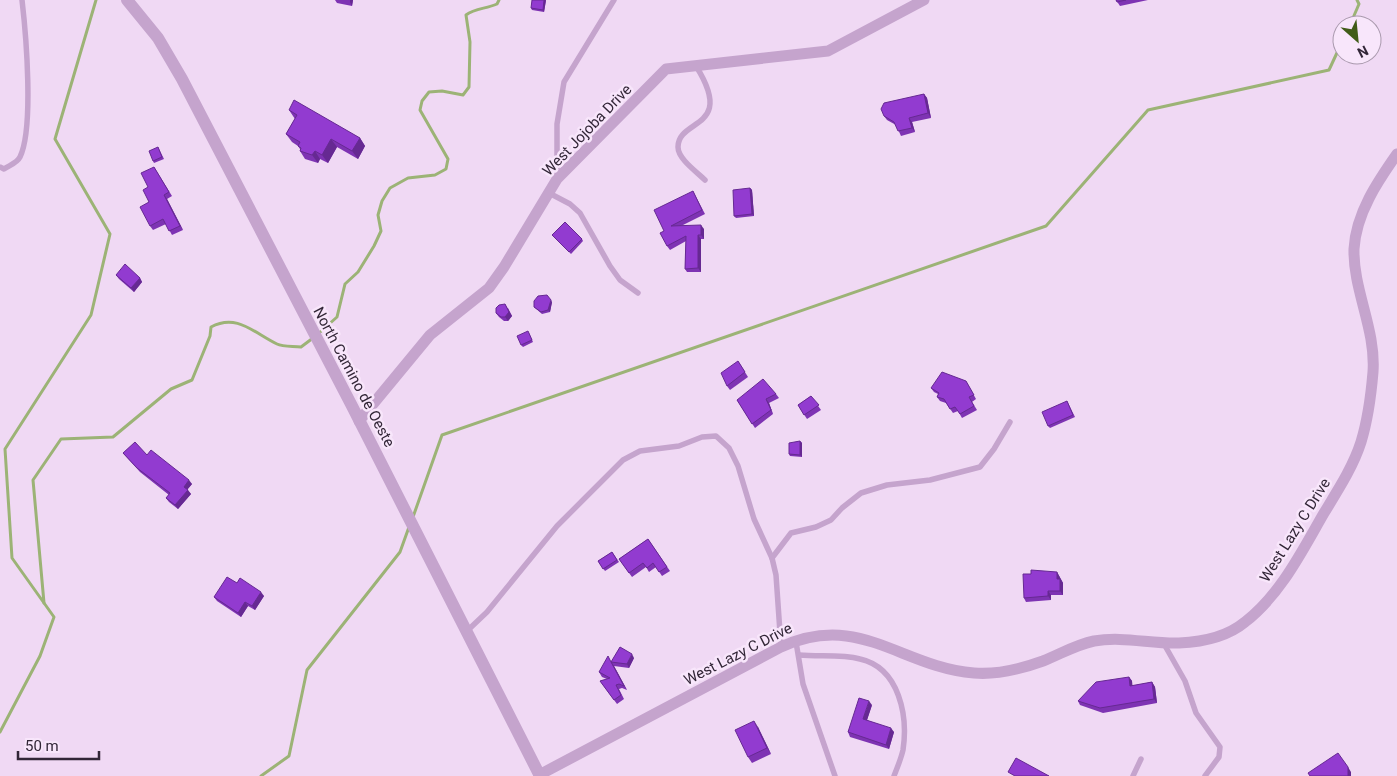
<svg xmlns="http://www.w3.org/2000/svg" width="1397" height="776" viewBox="0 0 1397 776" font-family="Roboto,sans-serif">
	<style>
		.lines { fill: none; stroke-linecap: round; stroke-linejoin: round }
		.stream { stroke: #9cb376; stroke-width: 3 }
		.service { stroke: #c5a4cd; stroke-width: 5.5 }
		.minor { stroke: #c5a4cd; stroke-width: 11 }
		.tertiary { stroke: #c5a4cd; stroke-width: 12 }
		.wall { fill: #7e33b3 }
		.shaded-wall { fill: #662992 }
		.building { fill: #923bd0; stroke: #662992 }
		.labels { text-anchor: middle; stroke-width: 5; stroke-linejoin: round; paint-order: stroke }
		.street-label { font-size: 15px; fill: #322637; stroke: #f8e6fb }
	</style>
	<rect width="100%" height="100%" fill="#f0d9f4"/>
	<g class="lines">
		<g class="stream">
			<path d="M 1350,25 L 1359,4 L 1357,0"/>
			<path d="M 318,334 L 337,317 L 345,284 L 358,272 L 374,246 L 381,231 L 378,215 L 382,201 L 390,188 L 408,178 L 435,175 L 446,169 L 448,159 L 420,110 L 422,101 L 429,92 L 442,91 L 463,95 L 469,87 L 470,42 L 466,15 C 475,8 486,9 497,4 L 499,0"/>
			<path d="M 413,517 L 442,435 L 1046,226 L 1148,110 L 1329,70 L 1342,42"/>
			<path d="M 44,603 L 33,480 L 61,439 L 113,437 L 171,389 L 192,380 L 210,336 L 211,327 C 237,313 254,333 277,344 C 283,347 293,346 301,347 L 313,338"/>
			<path d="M 0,732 L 40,656 L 54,617 L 12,558 L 5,449 L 91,315 L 110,234 L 55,139 L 96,0"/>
			<path d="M 261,776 L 289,756 L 307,670 L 400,552 L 409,527"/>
		</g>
		<g class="service">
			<path d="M 696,66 C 736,130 678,118 678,147 C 678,159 697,172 705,180"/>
			<path d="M 0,167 L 4,169 C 10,165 17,163 20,157 C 34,128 26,34 22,0"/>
			<path d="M 557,177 L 557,124 L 564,82 L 614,0"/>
			<path d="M 549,193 L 570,204 L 580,213 L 610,266 L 620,280 L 638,293"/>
			<path d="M 772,558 L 791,533 L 816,527 L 831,520 L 842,508 L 861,493 L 887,485 L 930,480 L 980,467 L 994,449 L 1010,422"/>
			<path d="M 467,631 L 487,612 L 557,526 L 623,460 L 640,451 L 679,446 L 702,437 L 716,436 L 729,448 L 738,466 L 754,519 L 772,558 L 776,575 L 781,647"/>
			<path d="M 796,642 L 803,684 L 835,776"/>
			<path d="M 1164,644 L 1185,681 L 1196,713 L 1220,747 L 1219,757 L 1205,776"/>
			<path d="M 799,655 C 819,657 841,654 860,659 C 900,668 908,717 903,750 C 901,759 897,768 894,776"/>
			<path d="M 1133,776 L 1141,759"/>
		</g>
		<g class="minor">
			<path d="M 359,421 L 430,335 L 489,288 L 504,267 L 557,179 L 666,69 L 828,51 L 924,0"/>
			<path d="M 539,775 L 781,647 C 859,611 901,667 974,673 C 997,675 1021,669 1043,661 C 1061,654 1075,645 1094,641 C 1123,636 1151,644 1179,643 C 1202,642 1227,637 1245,622 C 1281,594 1302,551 1324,513 C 1338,490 1353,467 1361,442 C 1368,419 1371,396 1373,372 C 1376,329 1353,290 1354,249 C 1356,213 1378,181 1397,154"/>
		</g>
		<path class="tertiary" d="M 127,0 L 158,38 L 182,79 L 352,406 L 540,776"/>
	</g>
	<g class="wall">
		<path d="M 335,0 L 353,0 L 352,6 L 337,3 Z"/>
		<path d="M 546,0 L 544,12 L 532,10 L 531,8 Z"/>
		<path d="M 1116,0 L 1148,0 L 1120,6 Z"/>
		<path d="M 924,94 L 927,98 L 931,118 L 912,122 L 915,132 L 901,136 L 896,125 L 887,120 L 884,116 Z"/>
		<path d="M 289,110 L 360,138 L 365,146 L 358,159 L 337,147 L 328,163 L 320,159 L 318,163 L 305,159 L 300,151 L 300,149 L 298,146 L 292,142 L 286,134 L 295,119 Z"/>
		<path d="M 158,147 L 164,159 L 154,163 L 153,161 Z"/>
		<path d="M 154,167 L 172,196 L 167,199 L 183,230 L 172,235 L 166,224 L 153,230 L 150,226 L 148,187 Z"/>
		<path d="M 750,188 L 752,190 L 754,216 L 736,218 L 734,216 Z"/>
		<path d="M 693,191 L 705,214 L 681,226 L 704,229 L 704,239 L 701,239 L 701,272 L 687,272 L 685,269 L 686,241 L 670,250 L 667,246 L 664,231 Z"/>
		<path d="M 552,235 L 582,239 L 583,241 L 571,254 Z"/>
		<path d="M 116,275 L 140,278 L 142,282 L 134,292 L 119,279 Z"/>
		<path d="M 552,302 L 550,312 L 542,314 L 534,307 Z"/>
		<path d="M 508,308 L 512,316 L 508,321 L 504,321 L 499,317 L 496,313 Z"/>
		<path d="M 529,333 L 533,342 L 523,347 L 521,345 Z"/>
		<path d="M 738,361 L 748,377 L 730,390 L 727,386 Z"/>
		<path d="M 966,381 L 976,399 L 972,402 L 977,410 L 962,418 L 958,411 L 953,413 L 946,403 L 940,401 L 937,397 L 938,394 L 934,392 L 931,388 Z"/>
		<path d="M 776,394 L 779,398 L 769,403 L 773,414 L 755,428 L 737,400 Z"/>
		<path d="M 811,396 L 821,410 L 807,419 L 798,405 Z"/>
		<path d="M 1067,401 L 1075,417 L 1050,428 L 1048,426 Z"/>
		<path d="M 800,441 L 802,443 L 802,457 L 790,456 L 789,454 Z"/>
		<path d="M 123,453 L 147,455 L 192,484 L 187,490 L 191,494 L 178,509 L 169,502 L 166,498 L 169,495 L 140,472 Z"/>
		<path d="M 648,539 L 670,571 L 662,576 L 656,567 L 649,572 L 646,567 L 632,577 L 619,559 Z"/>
		<path d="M 612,552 L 619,562 L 605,571 L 598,561 Z"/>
		<path d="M 1057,572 L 1063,583 L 1063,595 L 1051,595 L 1051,600 L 1026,602 L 1024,598 Z"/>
		<path d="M 237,583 L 264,596 L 255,610 L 248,606 L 241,617 L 217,601 L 214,597 Z"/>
		<path d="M 634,658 L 629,668 L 614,666 L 627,690 L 622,688 L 619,689 L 624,699 L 617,704 L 600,681 L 607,679 L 602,677 L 599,672 L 612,661 Z"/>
		<path d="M 1129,677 L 1132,681 L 1132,686 L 1152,682 L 1155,687 L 1157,703 L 1103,713 L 1080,705 L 1078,701 Z"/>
		<path d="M 872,705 L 867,720 L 894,732 L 889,749 L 850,737 L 848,732 Z"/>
		<path d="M 758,727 L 771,754 L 752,763 L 748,757 Z"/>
	</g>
	<g class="shaded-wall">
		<path d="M 350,0 L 353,0 L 352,6 L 350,2 Z"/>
		<path d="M 544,0 L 546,0 L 544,12 L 543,10 Z"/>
		<path d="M 924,94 L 927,98 L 931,118 L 928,113 Z"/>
		<path d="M 909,118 L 912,122 L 915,132 L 912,128 Z"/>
		<path d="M 360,138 L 365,146 L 358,159 L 352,151 Z"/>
		<path d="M 331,139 L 337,147 L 328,163 L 322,155 Z"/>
		<path d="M 315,151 L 320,159 L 318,163 L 312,155 Z"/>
		<path d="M 750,188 L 752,190 L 754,216 L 752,214 Z"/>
		<path d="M 164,195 L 167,199 L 183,230 L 180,226 Z"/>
		<path d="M 701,225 L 704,229 L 704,239 L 701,235 Z"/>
		<path d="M 698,235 L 701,239 L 701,272 L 698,268 Z"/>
		<path d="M 140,278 L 142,282 L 134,292 L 131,288 Z"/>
		<path d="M 551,300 L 552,302 L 550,312 L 548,310 Z"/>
		<path d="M 505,304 L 512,316 L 508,321 L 505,317 Z"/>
		<path d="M 766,399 L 769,403 L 773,414 L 771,410 Z"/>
		<path d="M 800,441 L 802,443 L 802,457 L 800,455 Z"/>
		<path d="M 189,480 L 192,484 L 186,491 L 184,487 Z"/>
		<path d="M 188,490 L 191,494 L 178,509 L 175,505 Z"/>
		<path d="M 1057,572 L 1063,583 L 1063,595 L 1060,591 L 1057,579 Z"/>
		<path d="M 1048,591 L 1051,595 L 1051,600 L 1048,596 Z"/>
		<path d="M 261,592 L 264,596 L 255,610 L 252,606 Z"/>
		<path d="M 245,602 L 248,606 L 241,617 L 238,613 Z"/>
		<path d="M 632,654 L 634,658 L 629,668 L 627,664 Z"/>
		<path d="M 611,662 L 614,666 L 627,690 L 624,686 Z"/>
		<path d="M 1129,677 L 1132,681 L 1133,690 L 1130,686 Z"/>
		<path d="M 1152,682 L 1155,687 L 1157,703 L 1154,699 Z"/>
		<path d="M 869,701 L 872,705 L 866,723 L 863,719 Z"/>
		<path d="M 754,721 L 758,727 L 771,754 L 767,748 Z"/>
		<path d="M 891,728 L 894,732 L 889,749 L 886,745 Z"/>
		<path d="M 1348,767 L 1351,772 L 1351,776 L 1348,776 Z"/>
	</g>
	<g class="building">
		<path d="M 532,0 L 544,0 L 543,10 L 531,8 Z"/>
		<path d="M 1116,0 L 1126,0 L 1117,2 Z"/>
		<path d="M 924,94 L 928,113 L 909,118 L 912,128 L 898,131 L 894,122 L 884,116 L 881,109 L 884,103 Z"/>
		<path d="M 294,100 L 360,138 L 352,151 L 331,139 L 322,155 L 315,151 L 312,155 L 300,151 L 301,148 L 298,146 L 300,142 L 286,134 L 297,115 L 289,110 Z"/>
		<path d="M 158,147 L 162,157 L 153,161 L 149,151 Z"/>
		<path d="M 154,167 L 169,192 L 164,195 L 180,226 L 169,231 L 163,219 L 150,226 L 140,207 L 149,202 L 143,190 L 148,187 L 141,173 Z"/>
		<path d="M 750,188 L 752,214 L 734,216 L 733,190 Z"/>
		<path d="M 693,191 L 702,210 L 671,226 L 701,225 L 701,235 L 698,235 L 698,268 L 685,269 L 686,236 L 667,246 L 660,233 L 664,231 L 654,210 Z"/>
		<path d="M 565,222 L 582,239 L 569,252 L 552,235 Z"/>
		<path d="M 125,264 L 140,278 L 131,288 L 116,275 Z"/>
		<path d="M 547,295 L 551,300 L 548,310 L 541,312 L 534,307 L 534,301 L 538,296 Z"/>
		<path d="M 505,304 L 509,312 L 505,317 L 501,317 L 496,313 L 496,308 L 499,305 Z"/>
		<path d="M 528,331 L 532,340 L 521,345 L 517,336 Z"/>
		<path d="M 738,361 L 745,372 L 727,386 L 721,373 Z"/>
		<path d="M 942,372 L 966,381 L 974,395 L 969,397 L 974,406 L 960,414 L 955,407 L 950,409 L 944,399 L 937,397 L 939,393 L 931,388 Z"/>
		<path d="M 763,379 L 776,394 L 766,399 L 771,410 L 752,424 L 737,400 Z"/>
		<path d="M 811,396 L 819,405 L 804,415 L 798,405 Z"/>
		<path d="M 1067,401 L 1073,415 L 1048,426 L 1042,412 Z"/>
		<path d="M 800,441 L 800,455 L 789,454 L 789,443 Z"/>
		<path d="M 135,442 L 147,455 L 151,450 L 189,480 L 184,487 L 188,490 L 175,505 L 166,498 L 170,493 L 137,468 L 123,453 Z"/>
		<path d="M 648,539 L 667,567 L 659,572 L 653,563 L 647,568 L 643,563 L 629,573 L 619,559 Z"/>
		<path d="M 612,552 L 617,560 L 603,569 L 598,561 Z"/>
		<path d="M 1031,570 L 1057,572 L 1057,579 L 1060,579 L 1060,591 L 1048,591 L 1048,596 L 1024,598 L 1023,574 L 1031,574 Z"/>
		<path d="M 227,577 L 237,583 L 240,578 L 261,592 L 252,606 L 245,602 L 238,613 L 214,597 Z"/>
		<path d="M 620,647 L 632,654 L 627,664 L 611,662 L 624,686 L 619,684 L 616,685 L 621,695 L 614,700 L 600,681 L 610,678 L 599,672 L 608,656 L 611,662 Z"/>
		<path d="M 1129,677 L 1130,686 L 1152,682 L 1154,699 L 1100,708 L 1078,701 L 1096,682 Z"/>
		<path d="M 859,698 L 869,701 L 863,719 L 891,728 L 886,745 L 848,732 Z"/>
		<path d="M 754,721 L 767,748 L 748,757 L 735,730 Z"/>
		<path d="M 1338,753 L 1348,767 L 1348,776 L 1310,776 L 1308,773 Z"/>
		<path d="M 1016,758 L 1049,776 L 1015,776 L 1008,772 Z"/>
	</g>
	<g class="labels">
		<g class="street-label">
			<text transform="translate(587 130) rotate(-46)" y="5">West Jojoba Drive</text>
			<text transform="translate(354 377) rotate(62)" y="5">North Camino de Oeste</text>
			<text transform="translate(1295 530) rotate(-58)" y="5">West Lazy C Drive</text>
			<text transform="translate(738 654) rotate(-27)" y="5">West Lazy C Drive</text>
		</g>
	</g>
	<g transform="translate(1357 40) rotate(153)"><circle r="24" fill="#f8e6fb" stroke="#a999ad"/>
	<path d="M0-4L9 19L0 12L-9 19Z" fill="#415c18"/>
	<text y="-8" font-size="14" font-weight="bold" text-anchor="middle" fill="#322637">N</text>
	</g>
	<path d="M18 751v8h81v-8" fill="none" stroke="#322637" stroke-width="2.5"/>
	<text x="25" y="751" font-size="15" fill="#322637" stroke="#f8e6fb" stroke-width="4" paint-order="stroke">50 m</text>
</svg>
